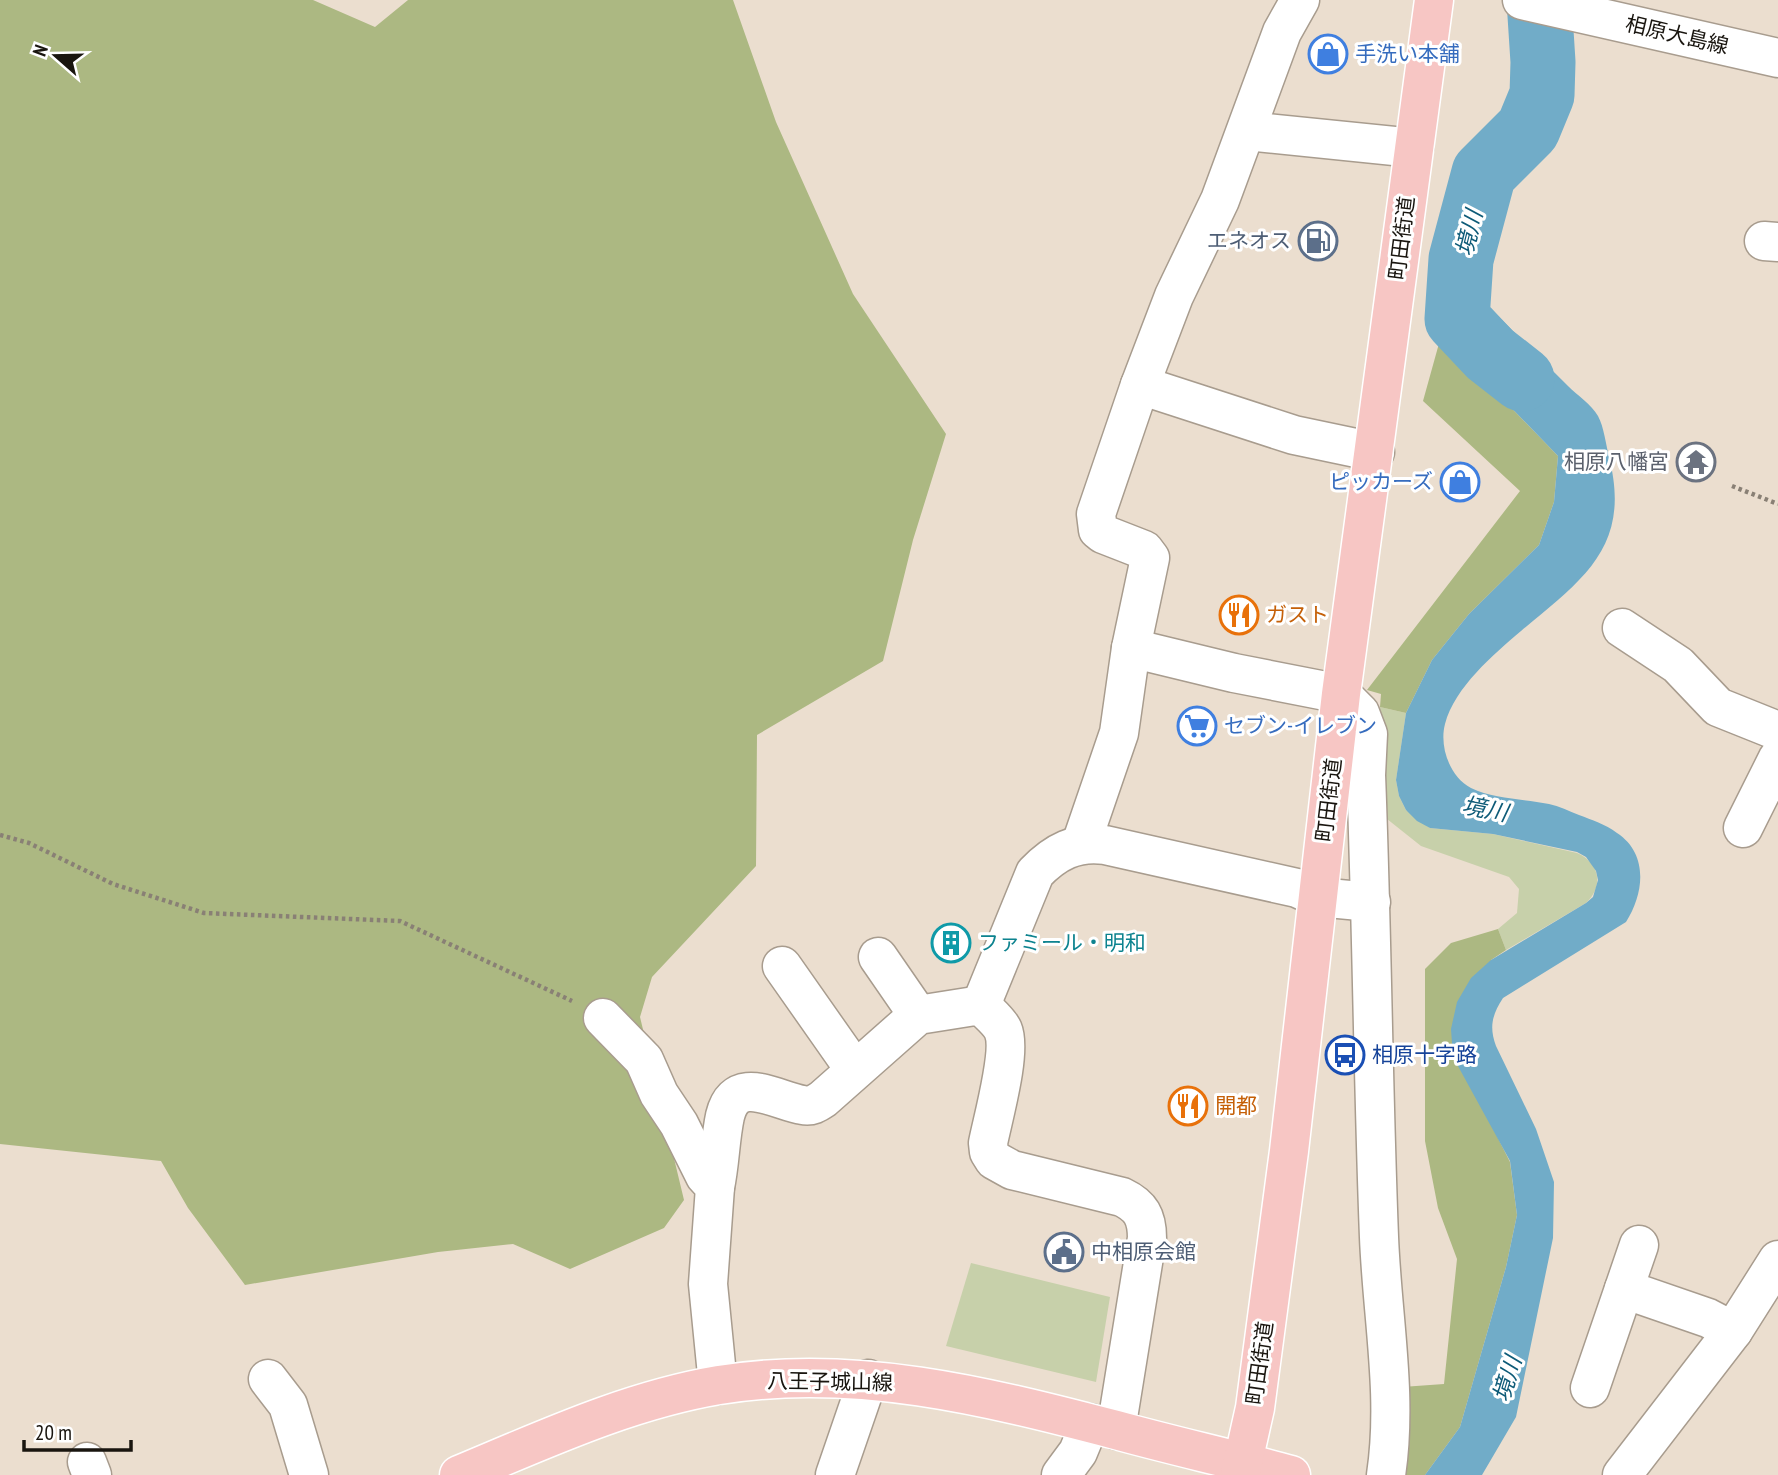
<svg xmlns="http://www.w3.org/2000/svg" width="1778" height="1475" viewBox="0 0 1778 1475" font-family="'PT Sans Narrow','Noto Sans JP',sans-serif">
	<style>
		.green { fill: #c7d0aa }
		.forest { fill: #acb882 }
		.water { fill: #71acc8 }
		.lines { fill: none; stroke-linecap: round; stroke-linejoin: round }
		.river { stroke: #71acc8; stroke-width: 65 }
		.minor-casing { stroke: #a89c8e; stroke-width: 41 }
		.major-casing { stroke: #fff; stroke-width: 41 }
		.path { stroke: #898075; stroke-width: 4.5; stroke-dasharray: 3.5 3.5; stroke-linecap: butt }
		.minor { stroke: #fff; stroke-width: 38 }
		.major { stroke: #f7c6c4; stroke-width: 38 }
		.labels { text-anchor: middle; stroke-width: 6; stroke-linejoin: round; paint-order: stroke }
		.street-label { font-size: 21px; fill: #19150f; stroke: #fff }
		.shop-label { font-size: 21px; fill: #366cbe; stroke: #fff; text-anchor: start }
		.service-label { font-size: 21px; fill: #4e5e75; stroke: #fff; text-anchor: end }
		.worship-label { font-size: 21px; fill: #5b616d; stroke: #fff; text-anchor: end }
		.food-label { font-size: 21px; fill: #c56008; stroke: #fff; text-anchor: start }
		.culture-label { font-size: 21px; fill: #0d838f; stroke: #fff; text-anchor: start }
		.transit-label { font-size: 21px; fill: #164399; stroke: #fff; text-anchor: start }
		.water-label { font-size: 23px; font-style: italic; fill: #0e5b78; stroke: #fff }
	</style>
	<rect width="100%" height="100%" fill="#ebdecf"/>
	<g class="green">
		<path d="M 1380,707 L 1406,713 L 1396,780 L 1399,796 L 1406,810 L 1430,828 L 1493,834 L 1577,853 C 1600,863 1604,886 1586,903 L 1506,950 L 1498,929 L 1517,913 L 1519,889 L 1509,877 L 1421,846 L 1377,811 Z"/>
		<path d="M 971,1263 L 1110,1297 L 1096,1382 L 946,1346 Z"/>
	</g>
	<g class="forest">
		<path d="M 0,0 L 313,0 L 375,27 L 408,0 L 733,0 L 776,122 L 853,294 L 946,434 L 913,540 L 883,661 L 757,735 L 756,866 L 652,977 L 640,1017 L 684,1200 L 664,1228 L 570,1269 L 513,1244 L 438,1252 L 245,1285 L 188,1208 L 161,1161 L 0,1144 Z"/>
		<path d="M 1443,329 L 1472,367 L 1558,456 L 1554,502 L 1539,545 L 1469,614 L 1432,660 L 1406,713 L 1380,707 L 1381,694 L 1367,690 L 1520,491 L 1423,401 Z"/>
		<path d="M 1498,929 L 1506,950 L 1491,960 L 1486,1114 L 1510,1162 L 1517,1215 L 1506,1267 L 1460,1427 L 1425,1475 L 1402,1475 L 1402,1387 L 1444,1384 L 1457,1259 L 1438,1208 L 1425,1141 L 1425,969 L 1451,943 Z"/>
	</g>
	<path class="water" d="M 1482,300 C 1511,329 1540,358 1568,386 C 1577,395 1592,405 1598,416 C 1604,427 1606,445 1609,457 C 1632,547 1583,579 1521,631 C 1493,655 1455,687 1445,724 C 1439,747 1450,777 1471,788 C 1494,799 1524,799 1549,804 C 1559,806 1569,811 1579,815 C 1592,820 1605,824 1617,833 C 1649,854 1644,894 1626,922 L 1503,998 C 1492,1015 1489,1027 1496,1046 L 1536,1129 L 1554,1182 L 1553,1238 L 1516,1417 L 1482,1475 L 1425,1475 L 1460,1427 L 1506,1267 L 1517,1215 L 1510,1161 L 1453,1057 L 1451,1029 L 1457,1002 L 1471,978 L 1491,960 L 1586,903 L 1593,897 L 1598,880 L 1596,871 L 1586,857 L 1577,852 L 1493,834 L 1430,828 L 1417,821 L 1406,810 L 1399,796 L 1396,780 L 1406,713 L 1432,660 L 1469,614 L 1539,545 L 1554,502 L 1558,456 L 1472,367 L 1443,329 Z"/>
	<g class="lines">
		<path class="river" d="M 1522,379 L 1490,354 L 1457,319 L 1461,259 L 1484,173 L 1528,129 L 1542,95 L 1543,62 L 1539,0"/>
		<defs>
			<g id="minor">
				<path d="M 1522,0 L 1778,58"/>
				<path d="M 1247,131 L 1414,148"/>
				<path d="M 1764,241 L 1778,242"/>
				<path d="M 1140,385 L 1294,435 L 1375,452"/>
				<path d="M 1622,628 L 1678,665 L 1718,707 L 1778,731"/>
				<path d="M 1131,648 L 1234,673 L 1341,694 L 1360,713 L 1368,734 L 1366,775 C 1372,929 1373,1083 1379,1237 C 1382,1316 1398,1396 1386,1475"/>
				<path d="M 1743,828 L 1778,758"/>
				<path d="M 1081,844 L 1119,733 L 1131,648 L 1150,558 L 1144,550 L 1103,534 L 1098,530 L 1096,514 L 1140,385 L 1174,296 L 1220,200 L 1282,32 L 1300,0"/>
				<path d="M 878,957 L 918,1015"/>
				<path d="M 782,966 L 855,1070"/>
				<path d="M 981,1005 L 1035,873 C 1055,852 1076,841 1105,845 L 1297,888 L 1317,897 L 1371,902"/>
				<path d="M 603,1018 L 644,1060 L 659,1094 L 679,1124 L 705,1176 L 715,1187 L 708,1284 L 718,1385"/>
				<path d="M 715,1187 C 720,1164 720,1139 725,1116 C 736,1072 776,1101 803,1105 C 811,1107 817,1103 823,1099 L 918,1015 L 981,1005 C 988,1013 999,1021 1003,1030 C 1012,1051 993,1118 988,1143 L 989,1152 L 994,1160 L 1012,1170 L 1122,1197 C 1141,1206 1147,1217 1147,1238 L 1116,1430"/>
				<path d="M 1624,1289 L 1708,1318 L 1733,1331"/>
				<path d="M 268,1379 L 288,1405 L 309,1475"/>
				<path d="M 1590,1388 L 1639,1245"/>
				<path d="M 87,1462 L 92,1475"/>
				<path d="M 835,1475 L 868,1379"/>
				<path d="M 1061,1475 L 1078,1452 L 1090,1423"/>
				<path d="M 1622,1475 L 1733,1331 L 1778,1260"/>
			</g>
			<g id="major">
				<path d="M 459,1475 C 543,1440 629,1400 719,1385 C 854,1363 986,1396 1116,1430 C 1174,1446 1233,1459 1291,1475"/>
				<path d="M 1240,1475 L 1255,1408 L 1289,1151 L 1341,694 L 1434,0"/>
			</g>
		</defs>
		<use href="#minor" class="minor-casing"/>
		<use href="#major" class="major-casing"/>
		<g class="path">
			<path d="M 1732,486 L 1778,504"/>
			<path d="M 0,835 L 29,843 L 113,884 L 204,913 L 400,921 L 572,1001"/>
			<path d="M 1226,1099 L 1255,1117"/>
		</g>
		<use href="#minor" class="minor"/>
		<use href="#major" class="major"/>
	</g>
	<defs>
		<symbol id="shop-ring" viewBox="-11 -11 22 22"><circle r="9.5" fill="#fff" stroke="#3f7fe0" stroke-width="1.5"/><path d="M-5-2.5h2.3a2.7 3.5 0 0 1 5.4 0H5L5.5 6h-11ZM-1.5-2.5h3a1.5 2.3 0 0 0-3 0Z" fill="#3f7fe0"/></symbol>
		<symbol id="fuel-ring" viewBox="-11 -11 22 22"><circle r="9.5" fill="#fff" stroke="#5c6f8a" stroke-width="1.5"/><path d="M-5.5-6h7V0h2V4h1.3V-2.5L3-4.5l.8-.8L6-3V5H2.5V1h-1V6h-7ZM-4.2-4.7v3.2H.2V-4.7Z" fill="#5c6f8a"/></symbol>
		<symbol id="temple-ring" viewBox="-11 -11 22 22"><circle r="9.5" fill="#fff" stroke="#6b7280" stroke-width="1.5"/><path d="M0-6L5-2H3V0L6.5 2.5H4V6H1.5V3h-3V6H-4V2.5H-6.5L-3 0V-2H-5Z" fill="#6b7280"/></symbol>
		<symbol id="restaurant-ring" viewBox="-11 -11 22 22"><circle r="9.5" fill="#fff" stroke="#e8710a" stroke-width="1.5"/><path d="M-5-6h1v4h1v-4h1v4h1v-4h1v5L-1.5 .5V6h-2V.5L-5-1ZM5-6V6H3V1.5H1.5Q1.5-4 5-6Z" fill="#e8710a"/></symbol>
		<symbol id="supermarket-ring" viewBox="-11 -11 22 22"><circle r="9.5" fill="#fff" stroke="#3f7fe0" stroke-width="1.5"/><path d="M-6-5.5h2.5l.6 2H6L4.5 2H-2.5L-4.4-4H-6ZM-1.5 3.2a1.3 1.3 0 1 0 .1 0ZM3 3.2a1.3 1.3 0 1 0 .1 0Z" fill="#3f7fe0"/></symbol>
		<symbol id="building-ring" viewBox="-11 -11 22 22"><circle r="9.5" fill="#fff" stroke="#0f9aa8" stroke-width="1.5"/><path d="M-4-6H4V6H1V3H-1V6H-4ZM-2.5-4.3h1.7v1.8h-1.7ZM.8-4.3h1.7v1.8H.8ZM-2.5-1h1.7V.8h-1.7ZM.8-1h1.7V.8H.8Z" fill="#0f9aa8"/></symbol>
		<symbol id="bus-ring" viewBox="-11 -11 22 22"><circle r="9.5" fill="#fff" stroke="#1a4fb4" stroke-width="1.5"/><path d="M-5-6H5V4H4V6H2V4H-2V6H-4V4H-5ZM-3.5-4V0h7V-4ZM-3.5 1.2v1.5H-2V1.2ZM2 1.2v1.5H3.5V1.2Z" fill="#1a4fb4"/></symbol>
		<symbol id="civic-ring" viewBox="-11 -11 22 22"><circle r="9.5" fill="#fff" stroke="#5c6f8a" stroke-width="1.5"/><path d="M-.6-6.5H3V-4.5H.6V-3L4-1V1h2V6H-6V1h2V-1L-.6-3ZM-1.2 2.5V6h2.4V2.5Z" fill="#5c6f8a"/></symbol>
	</defs>
	<g fill-rule="evenodd">
		<use href="#shop-ring" x="1306" y="32" width="44" height="44"/>
		<use href="#fuel-ring" x="1296" y="219" width="44" height="44"/>
		<use href="#temple-ring" x="1674" y="440" width="44" height="44"/>
		<use href="#shop-ring" x="1438" y="460" width="44" height="44"/>
		<use href="#restaurant-ring" x="1217" y="593" width="44" height="44"/>
		<use href="#supermarket-ring" x="1175" y="704" width="44" height="44"/>
		<use href="#building-ring" x="929" y="921" width="44" height="44"/>
		<use href="#bus-ring" x="1323" y="1033" width="44" height="44"/>
		<use href="#restaurant-ring" x="1166" y="1084" width="44" height="44"/>
		<use href="#civic-ring" x="1042" y="1230" width="44" height="44"/>
	</g>
	<g class="labels">
		<g class="street-label">
			<text transform="translate(1677 35) rotate(13)" y="7">相原大島線</text>
			<text transform="translate(1402 238) rotate(-83)" y="7">町田街道</text>
			<text transform="translate(1329 800) rotate(-83)" y="7">町田街道</text>
			<text transform="translate(1260 1363) rotate(-82)" y="7">町田街道</text>
			<text transform="translate(830 1382) rotate(1)" y="7">八王子城山線</text>
		</g>
		<g class="shop-label">
			<text x="1355" y="61">手洗い本舗</text>
			<text x="1433" y="489" text-anchor="end">ピッカーズ</text>
			<text x="1224" y="733">セブン-イレブン</text>
		</g>
		<g class="service-label">
			<text x="1291" y="248">エネオス</text>
			<text x="1091" y="1259" text-anchor="start">中相原会館</text>
		</g>
		<g class="worship-label">
			<text x="1669" y="469">相原八幡宮</text>
		</g>
		<g class="food-label">
			<text x="1266" y="622">ガスト</text>
			<text x="1215" y="1113">開都</text>
		</g>
		<g class="culture-label">
			<text x="978" y="950">ファミール・明和</text>
		</g>
		<g class="transit-label">
			<text x="1372" y="1062">相原十字路</text>
		</g>
		<g class="water-label">
			<text transform="translate(1469 233) rotate(-76)" y="8">境川</text>
			<text transform="translate(1485 809) rotate(11)" y="8">境川</text>
			<text transform="translate(1507 1379) rotate(-73)" y="8">境川</text>
		</g>
	</g>
	<g transform="translate(56 56) rotate(290)" stroke="#ffffff" stroke-width="5" paint-order="stroke">
	<path d="M0-5L12 26L0 18L-12 26Z" fill="#19150f"/>
	<text y="-10" font-size="19" font-weight="bold" text-anchor="middle" fill="#19150f">N</text>
	</g>
	<path d="M24 1440v10h107v-10" fill="none" stroke="#19150f" stroke-width="3.5"/>
	<text x="35" y="1440" font-size="21" fill="#19150f" stroke="#ffffff" stroke-width="5" paint-order="stroke">20 m</text>
</svg>
